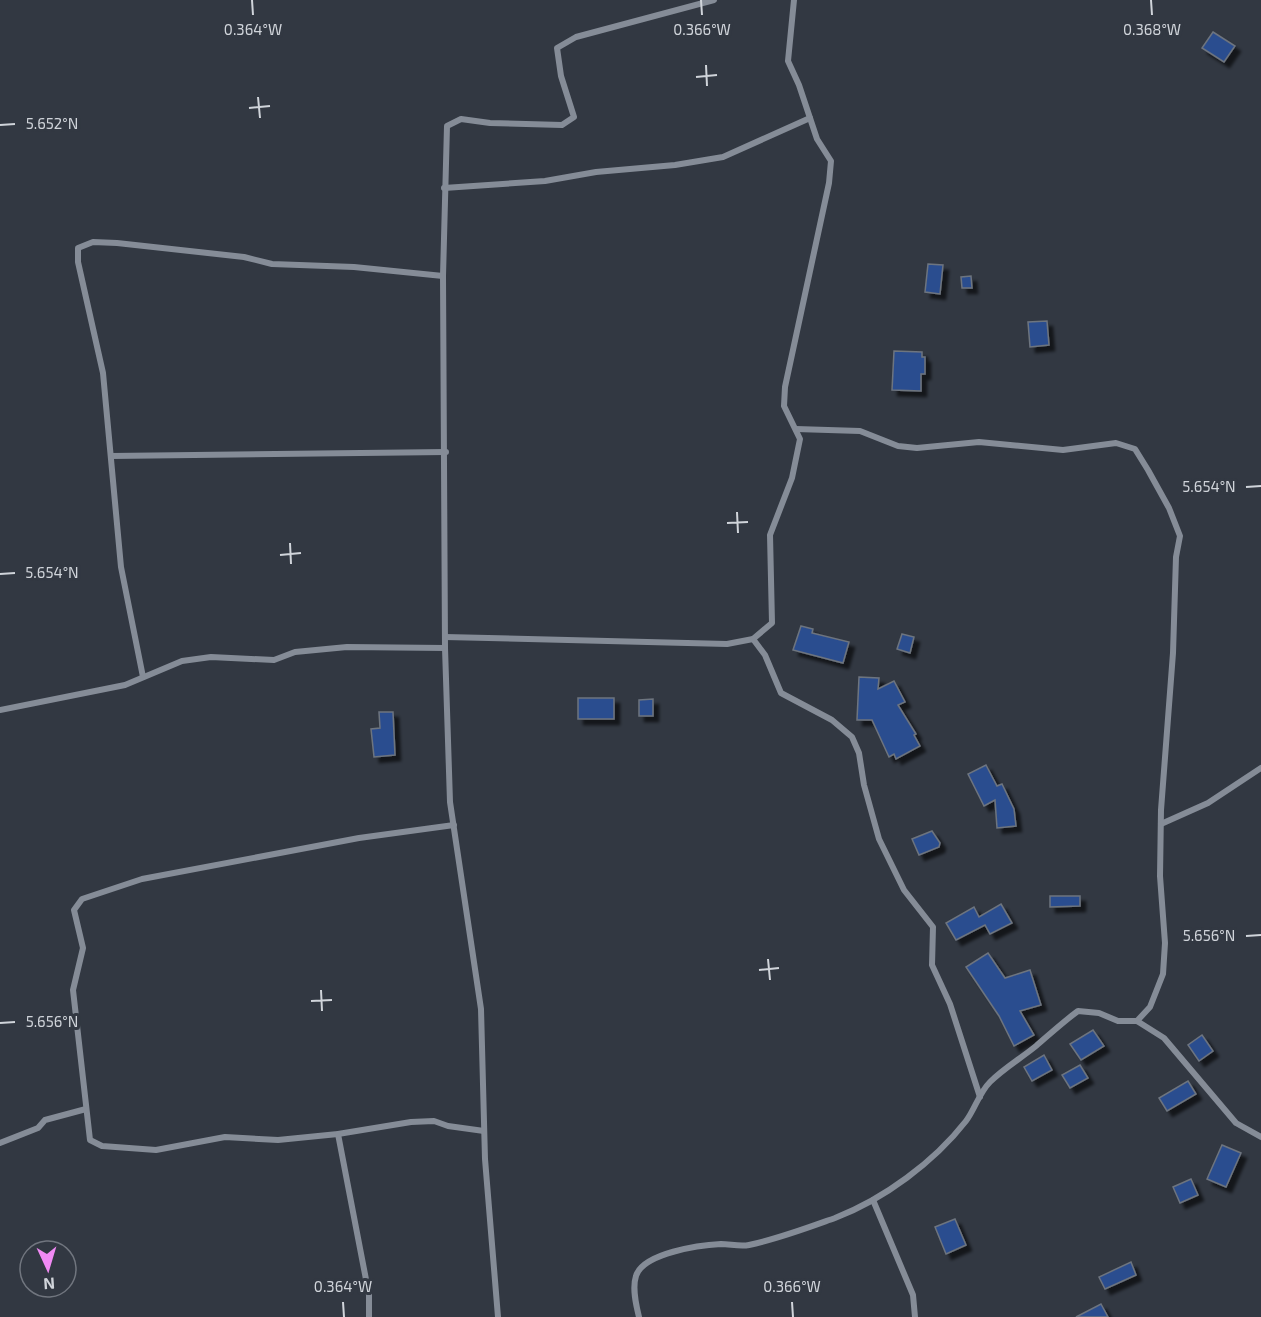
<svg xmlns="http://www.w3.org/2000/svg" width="1261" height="1317" viewBox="0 0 1261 1317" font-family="'Exo 2',sans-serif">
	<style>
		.building { fill: #2c4e8f; stroke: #6d747f; stroke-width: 1.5; filter: url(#shadow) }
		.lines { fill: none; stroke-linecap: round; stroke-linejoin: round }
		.street { stroke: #858c97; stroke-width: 6 }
		.ticks { fill: none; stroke: #d0d4da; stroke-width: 2 }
		.ticks-label { font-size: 15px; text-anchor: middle; fill: #d0d4da; stroke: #323842; stroke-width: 6; stroke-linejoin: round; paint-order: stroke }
	</style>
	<defs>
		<filter id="shadow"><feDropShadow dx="5.5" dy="5.5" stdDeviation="1.5" flood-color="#0009"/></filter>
	</defs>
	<rect width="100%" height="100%" fill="#323842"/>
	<g class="building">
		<path d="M 1213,32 L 1235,46 L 1224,62 L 1202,48 Z"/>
		<path d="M 928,264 L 943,265 L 940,294 L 925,292 Z"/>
		<path d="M 971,276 L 972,288 L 962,288 L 961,277 Z"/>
		<path d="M 1047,321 L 1049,345 L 1030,347 L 1028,322 Z"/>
		<path d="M 894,351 L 922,352 L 922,357 L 925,357 L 925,374 L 921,374 L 921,391 L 892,390 Z"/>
		<path d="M 801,626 L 813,629 L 812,633 L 849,642 L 843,663 L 793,650 Z"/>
		<path d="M 902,634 L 914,637 L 910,653 L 897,649 Z"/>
		<path d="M 859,677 L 879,678 L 878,689 L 894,681 L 905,702 L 898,705 L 916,734 L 914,735 L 920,746 L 896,759 L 894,754 L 889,757 L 872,720 L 857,720 Z"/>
		<rect x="578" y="698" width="36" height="21"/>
		<path d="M 653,699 L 653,716 L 639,716 L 639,700 Z"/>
		<path d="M 379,712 L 393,712 L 395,755 L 374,757 L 371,729 L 380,728 Z"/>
		<path d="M 986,765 L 997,786 L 1002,784 L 1014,809 L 1016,826 L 997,828 L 995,800 L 984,806 L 968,774 Z"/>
		<path d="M 932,831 L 940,843 L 939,847 L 919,855 L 912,839 Z"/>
		<path d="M 1050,896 L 1080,896 L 1080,906 L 1050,907 Z"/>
		<path d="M 1001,904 L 1012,923 L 990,934 L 985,925 L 956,940 L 946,923 L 974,907 L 979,917 Z"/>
		<path d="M 988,953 L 1005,978 L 1030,970 L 1041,1005 L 1020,1011 L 1034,1035 L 1014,1046 L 999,1016 L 966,967 Z"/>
		<path d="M 1093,1030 L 1104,1046 L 1081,1060 L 1070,1044 Z"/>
		<path d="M 1202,1035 L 1213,1051 L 1199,1061 L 1188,1045 Z"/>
		<path d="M 1044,1055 L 1052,1070 L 1032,1081 L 1024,1067 Z"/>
		<path d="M 1080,1065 L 1088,1078 L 1070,1088 L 1062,1075 Z"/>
		<path d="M 1188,1081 L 1196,1094 L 1167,1111 L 1159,1098 Z"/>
		<path d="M 1222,1145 L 1241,1153 L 1226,1187 L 1207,1179 Z"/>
		<path d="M 1191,1179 L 1198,1195 L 1180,1203 L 1173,1187 Z"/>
		<path d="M 955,1219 L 966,1245 L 946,1254 L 935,1227 Z"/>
		<path d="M 1131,1262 L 1136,1275 L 1105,1289 L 1099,1277 Z"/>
		<path d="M 1101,1304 L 1108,1317 L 1076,1317 Z"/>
	</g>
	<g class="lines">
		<g class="street">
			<path d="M 444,188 L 545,181 L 596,172 L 675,165 L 723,157 L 810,118"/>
			<path d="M 796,429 L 860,431 L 898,446 L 917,448 L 979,442 L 1063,450 L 1116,443 L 1135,449 L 1148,470 L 1169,508 L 1180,536 L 1176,557 L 1173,653 L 1161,810 L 1160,876 L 1165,943 L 1163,974 L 1150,1007 L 1137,1021"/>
			<path d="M 111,456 L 446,452"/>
			<path d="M 445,637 L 727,644 L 753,639 L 772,623 L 770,535 L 792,478 L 800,439 L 784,406 L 785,387 L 829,183 L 831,161 L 817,139 L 799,85 L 788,61 L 794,0"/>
			<path d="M 753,639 L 765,655 L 781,693 L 832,720 L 852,737 L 859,753 L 864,785 L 879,839 L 904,890 L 933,927 L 932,965 L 950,1004 L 980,1097"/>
			<path d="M 143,677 L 121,567 L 103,373 L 78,262 L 78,248 L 93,242 L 117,243 L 244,257 L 272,264 L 354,267 L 443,276"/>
			<path d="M 0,710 L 125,685 L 182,661 L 211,657 L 274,660 L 295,652 L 347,647 L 445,648"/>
			<path d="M 1161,824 L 1208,803 L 1261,768"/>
			<path d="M 454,825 L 359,838 L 142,879 L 82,899 L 74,910 L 83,948 L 73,990 L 90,1140 L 102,1146 L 156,1150 L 225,1137 L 278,1140 L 338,1134 L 411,1122 L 434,1121 L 448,1126 L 484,1131"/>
			<path d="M 338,1134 L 369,1295 L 369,1317"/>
			<path d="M 0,1143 L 38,1128 L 45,1120 L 86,1109"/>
			<path d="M 873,1200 L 913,1295 L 915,1317"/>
			<path d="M 498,1317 L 485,1159 L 481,1009 L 450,802 L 445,648 L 443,276 L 447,126 L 461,119 L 490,123 L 562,125 L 574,117 L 561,76 L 557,48 L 576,37 L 714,0"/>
			<path d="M 639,1317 C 636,1305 632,1288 636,1276 C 643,1253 700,1245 721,1244 C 730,1244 740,1247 749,1245 C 778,1239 807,1228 835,1218 C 884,1199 934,1162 966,1121 C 975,1109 979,1093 990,1082 C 1004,1068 1020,1059 1036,1046 C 1050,1034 1063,1022 1078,1011 L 1099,1013 L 1118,1021 L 1137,1021 L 1164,1038 L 1236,1123 L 1261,1137"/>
		</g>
	</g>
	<path class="ticks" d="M 252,0 L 253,15M 701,0 L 702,15M 1151,0 L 1152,15M 706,65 L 707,86M 696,77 L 717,75M 258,97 L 260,118M 249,108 L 270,106M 0,125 L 15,124M 1246,487 L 1261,486M 737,512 L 738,533M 727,523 L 748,522M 290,543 L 291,564M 280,555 L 301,553M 0,574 L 15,573M 1246,936 L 1261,935M 768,959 L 770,980M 759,970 L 779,968M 321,990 L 322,1011M 311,1001 L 332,1000M 0,1023 L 15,1022M 343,1302 L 344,1317M 792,1302 L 793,1317"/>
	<g class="ticks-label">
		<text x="253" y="35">0.364°W</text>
		<text x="702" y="35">0.366°W</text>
		<text x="1152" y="35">0.368°W</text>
		<text x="52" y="129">5.652°N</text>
		<text x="1209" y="492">5.654°N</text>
		<text x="52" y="578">5.654°N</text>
		<text x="1209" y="941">5.656°N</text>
		<text x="52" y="1027">5.656°N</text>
		<text x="343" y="1292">0.364°W</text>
		<text x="792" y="1292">0.366°W</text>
	</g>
	<g transform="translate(48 1269) rotate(176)"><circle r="28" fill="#323842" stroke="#71767f" stroke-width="1.5"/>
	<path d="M0-4.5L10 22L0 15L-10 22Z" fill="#f18af4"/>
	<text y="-9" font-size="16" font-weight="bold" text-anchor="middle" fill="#d0d4da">N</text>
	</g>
</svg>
